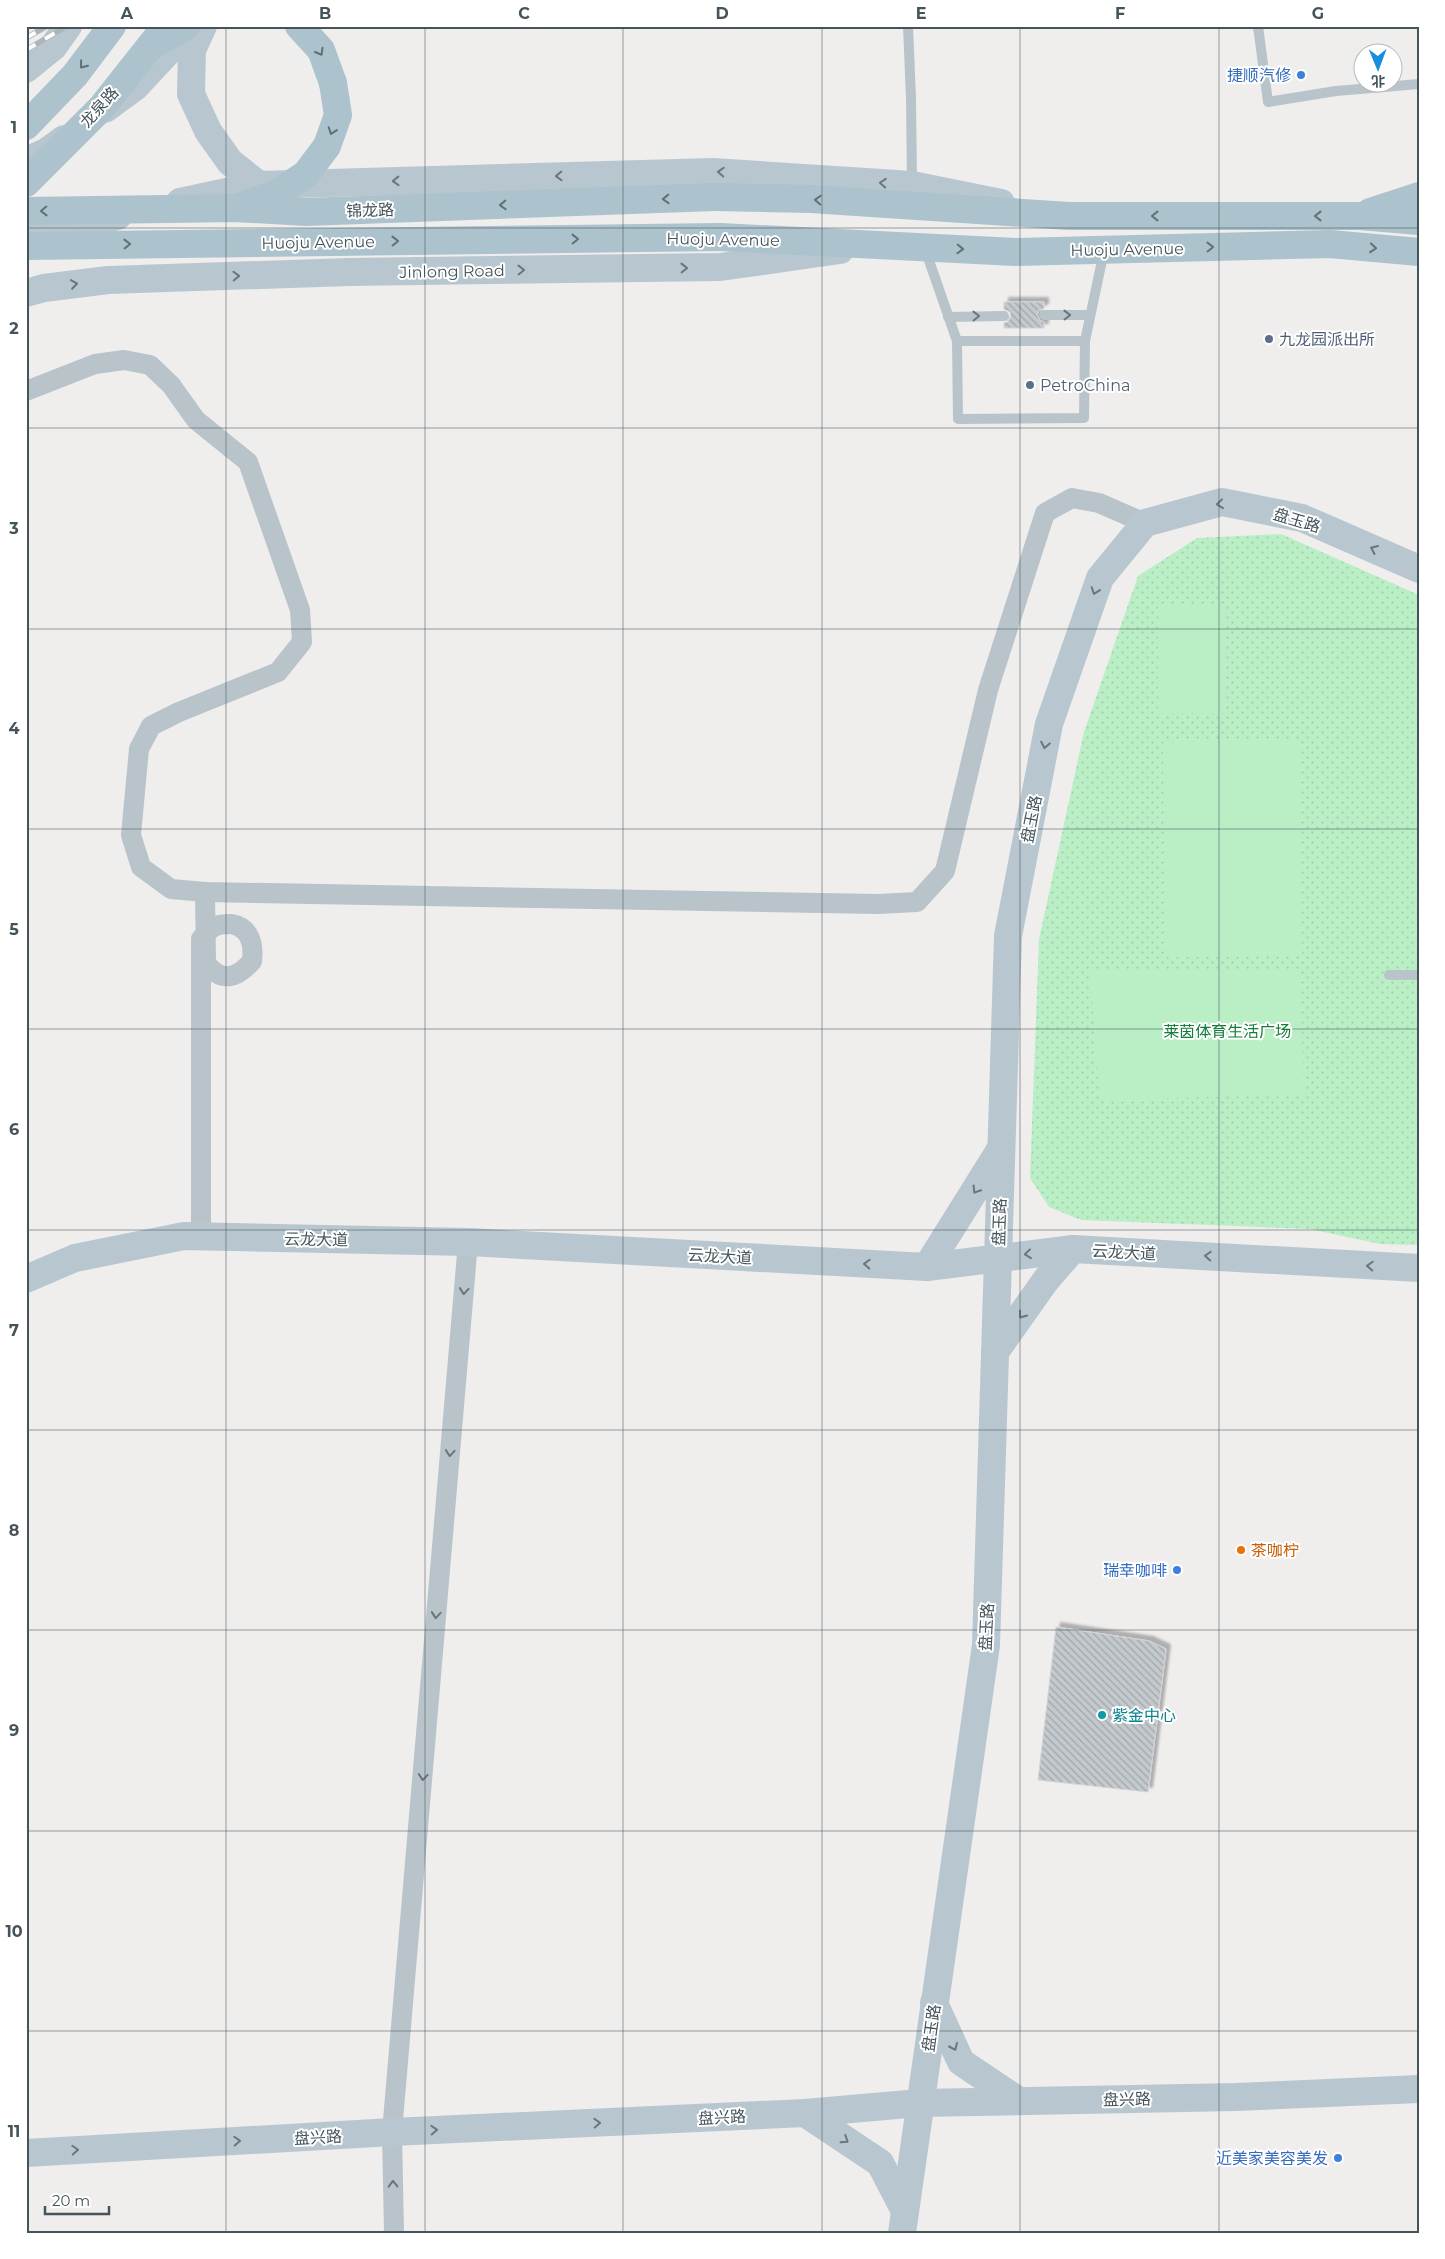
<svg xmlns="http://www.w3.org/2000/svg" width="1445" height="2259" viewBox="0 0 1445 2259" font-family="Montserrat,'Noto Sans SC',sans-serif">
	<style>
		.grass { fill: url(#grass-dots) }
		.garden { fill: #baefc6 }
		.building { fill: url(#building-back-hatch); stroke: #d1d4d9; filter: url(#shadow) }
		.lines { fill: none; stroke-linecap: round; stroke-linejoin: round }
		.lane { stroke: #b8c4ca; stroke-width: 10 }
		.street { stroke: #b8c4ca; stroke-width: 20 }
		.secondary { stroke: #b8c7cf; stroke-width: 28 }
		.primary { stroke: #acc2cd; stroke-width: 28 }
		.rail-casing { stroke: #afb4b8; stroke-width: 5.5 }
		.rail { stroke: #fff; stroke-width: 4; stroke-dasharray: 11; stroke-linecap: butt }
		.street-bridge { stroke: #b8c4ca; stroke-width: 20 }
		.primary-bridge { stroke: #acc2cd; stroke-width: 28 }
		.oneway { stroke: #5f7077 }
		.oneway2 { stroke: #68767d }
		.oneway3 { stroke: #68767c }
		.grid { fill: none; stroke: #45545a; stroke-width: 1; stroke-opacity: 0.55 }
		.shop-dot { fill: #3f7fe0; stroke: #fff; stroke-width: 2 }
		.service-dot { fill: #5c6f8a; stroke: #fff; stroke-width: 2 }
		.food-dot { fill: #e8710a; stroke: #fff; stroke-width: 2 }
		.culture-dot { fill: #0f9aa8; stroke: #fff; stroke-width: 2 }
		.labels { text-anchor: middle; stroke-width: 4; stroke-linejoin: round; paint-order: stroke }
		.shop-label { font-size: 16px; fill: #366cbe; stroke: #fff; text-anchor: end }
		.street-label { font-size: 16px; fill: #45545a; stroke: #fff }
		.service-label { font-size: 16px; fill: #4e5e75; stroke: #fff; text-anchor: start }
		.park-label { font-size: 16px; fill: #167c39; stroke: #fff }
		.food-label { font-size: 16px; fill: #c56008; stroke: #fff; text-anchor: start }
		.culture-label { font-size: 16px; fill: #0d838f; stroke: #fff; text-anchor: start }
		.neatline { fill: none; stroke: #45545a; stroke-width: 2 }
		.grid-label { font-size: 16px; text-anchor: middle; font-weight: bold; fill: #45545a }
	</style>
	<defs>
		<pattern id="grass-dots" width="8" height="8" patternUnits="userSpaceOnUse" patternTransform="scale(1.25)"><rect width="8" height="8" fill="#baefc6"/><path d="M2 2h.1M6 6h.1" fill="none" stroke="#a1cfac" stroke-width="1.8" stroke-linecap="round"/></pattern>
		<pattern id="building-back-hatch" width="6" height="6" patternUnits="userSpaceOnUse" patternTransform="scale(1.25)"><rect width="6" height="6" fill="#c4c9cd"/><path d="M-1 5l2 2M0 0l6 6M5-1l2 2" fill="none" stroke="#a1a6a9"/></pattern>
		<filter id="shadow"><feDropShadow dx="4.5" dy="-4.5" stdDeviation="1" flood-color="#0004"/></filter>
	</defs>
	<rect width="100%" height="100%" fill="#f0eded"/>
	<path class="grass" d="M 1281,534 L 1419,595 L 1419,1245 L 1380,1244 L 1310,1229 L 1081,1220 L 1049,1207 L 1030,1178 L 1039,939 L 1084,732 L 1138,576 L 1197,538 Z"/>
	<g class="garden">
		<path d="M 1158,604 L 1225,604 L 1226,713 L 1158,713 Z"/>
		<path d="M 1300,740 L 1302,956 L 1165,957 L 1163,742 Z"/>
		<path d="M 1300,969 L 1304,1094 L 1100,1100 L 1090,971 Z"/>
	</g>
	<g class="building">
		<path d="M 1004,302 L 1044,302 L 1044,308 L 1038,311 L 1037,315 L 1040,321 L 1044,322 L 1044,328 L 1004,328 L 1004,323 L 1008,322 L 1011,316 L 1010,312 L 1004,309 Z"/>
		<path d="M 1056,1627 L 1149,1641 L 1166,1649 L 1148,1792 L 1038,1780 Z"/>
	</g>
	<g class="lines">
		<g class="lane">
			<path d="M 908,26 L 911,98 L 912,184"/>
			<path d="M 1258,26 L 1268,102 L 1336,91 L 1419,84"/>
			<path d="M 925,249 L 957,341 L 958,419 L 1084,418 L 1085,341 L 1104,251"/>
			<path d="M 1044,315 L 1090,315"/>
			<path d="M 948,317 L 1004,316"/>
			<path d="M 957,341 L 1085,341"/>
			<path d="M 1389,975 L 1419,975"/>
		</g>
		<g class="street">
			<path d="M 26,391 L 95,364 L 124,360 L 150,365 L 171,385 L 196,420 L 248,462 L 300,610 L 302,642 L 278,672 L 179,712 L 151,726 L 139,749 L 131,835 L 141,867 L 171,889 L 205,892 L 878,904 L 917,902 L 945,871 L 988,690 L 1045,513 L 1072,498 L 1099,503 L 1145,523"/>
			<path d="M 205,892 L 206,963 C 221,983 237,979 252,961"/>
			<path d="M 201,939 L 201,1237"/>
			<path d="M 394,2233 L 392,2132 L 468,1242"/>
		</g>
		<g class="secondary">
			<path d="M 203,26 L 192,50 L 191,94 L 208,131 L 230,162 L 259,185 L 713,172 L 912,185 L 1001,203"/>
			<path d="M 26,69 L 53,47 L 68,26"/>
			<path d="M 105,109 L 135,87 L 192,26"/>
			<path d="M 26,161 L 46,152 L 64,139"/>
			<path d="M 180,202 L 259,185"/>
			<path d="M 26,238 L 118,216"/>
			<path d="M 26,293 L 44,288 L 108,280 L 349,272 L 720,267 L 840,250"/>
			<path d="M 927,1267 L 1000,1150"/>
			<path d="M 26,1279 L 75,1258 L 184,1236 L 468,1242 L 927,1267 L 1073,1249 L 1419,1268"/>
			<path d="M 995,1352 L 1046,1280 L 1073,1249"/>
			<path d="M 934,2003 L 961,2062 L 1019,2101"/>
			<path d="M 805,2113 L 880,2163 L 905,2211"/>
			<path d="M 26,2153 L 392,2132 L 805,2113 L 920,2103 L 1236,2097 L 1419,2089"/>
			<path d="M 902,2233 L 986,1645 L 1008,936 L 1049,724 L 1100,578 L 1145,523 L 1222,502 L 1302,518 L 1419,569"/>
		</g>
		<g class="primary">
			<path d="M 299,26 L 321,50 L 333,83"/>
			<path d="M 153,45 L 186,26"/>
			<path d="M 26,126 L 75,75 L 112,26"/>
			<path d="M 714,197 L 811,199 L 1069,216 L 1360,216 L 1419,221"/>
			<path d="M 1370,212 L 1419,196"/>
			<path d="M 720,237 L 1015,252 L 1330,244 L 1419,252"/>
		</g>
		<defs>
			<g id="rail">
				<path d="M 26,38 L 47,26"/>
				<path d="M 26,50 L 67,26"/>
			</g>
		</defs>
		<use href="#rail" class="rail-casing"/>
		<use href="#rail" class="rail"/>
		<path class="street-bridge" d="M 201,939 C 205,935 210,928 216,926 C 220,924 227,924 231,924 C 250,927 254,944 252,961"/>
		<g class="primary-bridge">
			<path d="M 26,183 L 101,108 L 166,26"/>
			<path d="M 246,204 L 276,194 L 306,174 L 327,146 L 338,115 L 333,83"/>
			<path d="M 26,211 L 235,208 L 306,212 L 714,197"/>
			<path d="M 26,246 L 720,237"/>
		</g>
	</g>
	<defs><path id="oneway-chevron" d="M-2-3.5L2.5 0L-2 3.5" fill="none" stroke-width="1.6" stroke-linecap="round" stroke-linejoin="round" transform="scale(1.25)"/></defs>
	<g class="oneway">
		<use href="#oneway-chevron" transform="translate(320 52) rotate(60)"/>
		<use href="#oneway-chevron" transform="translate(83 65) rotate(128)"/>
		<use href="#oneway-chevron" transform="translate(332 131) rotate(109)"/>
		<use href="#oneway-chevron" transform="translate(666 199) rotate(178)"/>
		<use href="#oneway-chevron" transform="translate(818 200) rotate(-177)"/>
		<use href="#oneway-chevron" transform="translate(503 205) rotate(178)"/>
		<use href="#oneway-chevron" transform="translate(44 211) rotate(179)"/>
		<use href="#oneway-chevron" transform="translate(1155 216) rotate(180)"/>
		<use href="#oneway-chevron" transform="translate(1318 216) rotate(180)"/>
		<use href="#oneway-chevron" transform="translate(575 239) rotate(-1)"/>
		<use href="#oneway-chevron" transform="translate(395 241) rotate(-1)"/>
		<use href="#oneway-chevron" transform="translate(127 244) rotate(-1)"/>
		<use href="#oneway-chevron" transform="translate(1210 247) rotate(-1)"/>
		<use href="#oneway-chevron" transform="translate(1373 248) rotate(5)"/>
		<use href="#oneway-chevron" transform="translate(960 249) rotate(2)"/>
	</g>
	<g class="oneway2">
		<use href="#oneway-chevron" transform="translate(721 172) rotate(-177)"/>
		<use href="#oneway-chevron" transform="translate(559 176) rotate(178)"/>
		<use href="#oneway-chevron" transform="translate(396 181) rotate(178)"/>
		<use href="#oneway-chevron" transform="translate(883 183) rotate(-176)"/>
		<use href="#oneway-chevron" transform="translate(684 268) rotate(-1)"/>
		<use href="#oneway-chevron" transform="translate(521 270) rotate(-1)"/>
		<use href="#oneway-chevron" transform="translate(236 276) rotate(-2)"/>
		<use href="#oneway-chevron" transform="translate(74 284) rotate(-8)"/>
		<use href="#oneway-chevron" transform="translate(1220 504) rotate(174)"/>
		<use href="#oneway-chevron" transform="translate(1374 549) rotate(-156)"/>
		<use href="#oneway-chevron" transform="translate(1095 591) rotate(109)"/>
		<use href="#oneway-chevron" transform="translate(1045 745) rotate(101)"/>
		<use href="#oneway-chevron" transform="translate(976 1190) rotate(122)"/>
		<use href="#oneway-chevron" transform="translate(1028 1254) rotate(174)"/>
		<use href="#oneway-chevron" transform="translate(1208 1256) rotate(-177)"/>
		<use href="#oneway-chevron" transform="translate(867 1264) rotate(-177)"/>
		<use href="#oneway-chevron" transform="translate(1370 1266) rotate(-177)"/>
		<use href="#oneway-chevron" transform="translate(1022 1315) rotate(126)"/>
		<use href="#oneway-chevron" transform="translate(954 2047) rotate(66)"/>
		<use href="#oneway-chevron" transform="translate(597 2123) rotate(-3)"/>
		<use href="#oneway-chevron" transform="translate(434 2130) rotate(-3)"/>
		<use href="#oneway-chevron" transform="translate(845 2140) rotate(33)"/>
		<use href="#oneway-chevron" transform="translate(237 2141) rotate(-3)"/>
		<use href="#oneway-chevron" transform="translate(75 2150) rotate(-3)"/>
	</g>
	<g class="oneway3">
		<use href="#oneway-chevron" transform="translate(1067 315) rotate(-1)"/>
		<use href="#oneway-chevron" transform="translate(976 316) rotate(-1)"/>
		<use href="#oneway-chevron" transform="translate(464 1291) rotate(95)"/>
		<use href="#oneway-chevron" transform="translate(450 1453) rotate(95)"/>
		<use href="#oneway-chevron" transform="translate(436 1615) rotate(95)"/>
		<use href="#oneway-chevron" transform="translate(423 1777) rotate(95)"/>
		<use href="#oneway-chevron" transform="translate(393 2184) rotate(-91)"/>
	</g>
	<path class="grid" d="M 226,26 L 226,2233M 425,26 L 425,2233M 623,26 L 623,2233M 822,26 L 822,2233M 1020,26 L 1020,2233M 1219,26 L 1219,2233M 26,228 L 1419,228M 26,428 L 1419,428M 26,629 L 1419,629M 26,829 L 1419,829M 26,1029 L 1419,1029M 26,1230 L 1419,1230M 26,1430 L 1419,1430M 26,1630 L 1419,1630M 26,1831 L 1419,1831M 26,2031 L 1419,2031"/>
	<g class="shop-dot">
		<circle cx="1301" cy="75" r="5"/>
		<circle cx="1177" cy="1570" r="5"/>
		<circle cx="1338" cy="2158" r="5"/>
	</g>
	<g class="service-dot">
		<circle cx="1269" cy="339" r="5"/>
		<circle cx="1030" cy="385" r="5"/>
	</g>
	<circle class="food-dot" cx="1241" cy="1550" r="5"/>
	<circle class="culture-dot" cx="1102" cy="1715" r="5"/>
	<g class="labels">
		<g class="shop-label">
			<text x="1291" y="81">捷顺汽修</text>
			<text x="1167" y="1576">瑞幸咖啡</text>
			<text x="1328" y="2164">近美家美容美发</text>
		</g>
		<g class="street-label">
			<text transform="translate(99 107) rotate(-48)" y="6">龙泉路</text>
			<text transform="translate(370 210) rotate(-2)" y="6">锦龙路</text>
			<text transform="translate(723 239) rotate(1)" y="6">Huoju Avenue</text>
			<text transform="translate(318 242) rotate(-1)" y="6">Huoju Avenue</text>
			<text transform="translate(1127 249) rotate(-1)" y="6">Huoju Avenue</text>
			<text transform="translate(452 271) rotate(-1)" y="6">Jinlong Road</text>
			<text transform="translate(1297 520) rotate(17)" y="6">盘玉路</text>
			<text transform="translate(1031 819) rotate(-79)" y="6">盘玉路</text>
			<text transform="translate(999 1222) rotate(-88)" y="6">盘玉路</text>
			<text transform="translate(316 1239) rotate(1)" y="6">云龙大道</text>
			<text transform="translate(1124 1252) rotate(3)" y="6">云龙大道</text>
			<text transform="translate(720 1256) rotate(3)" y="6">云龙大道</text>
			<text transform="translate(986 1627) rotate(-87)" y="6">盘玉路</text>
			<text transform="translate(931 2028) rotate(-82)" y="6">盘玉路</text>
			<text transform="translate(1127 2099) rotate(-1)" y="6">盘兴路</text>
			<text transform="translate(722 2117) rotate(-3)" y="6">盘兴路</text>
			<text transform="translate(318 2137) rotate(-3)" y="6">盘兴路</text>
		</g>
		<g class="service-label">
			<text x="1279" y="345">九龙园派出所</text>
			<text x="1040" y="391">PetroChina</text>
		</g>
		<g class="park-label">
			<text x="1227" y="1037">莱茵体育生活广场</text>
		</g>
		<g class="food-label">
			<text x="1251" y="1556">茶咖柠</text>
		</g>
		<g class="culture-label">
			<text x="1112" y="1721">紫金中心</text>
		</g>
	</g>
	<rect width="1445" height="2259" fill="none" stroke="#ffffff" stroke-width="55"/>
	<g transform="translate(1378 68) rotate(179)"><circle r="24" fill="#ffffff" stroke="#b5bbbd"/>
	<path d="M0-4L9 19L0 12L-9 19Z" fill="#188edf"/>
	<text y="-8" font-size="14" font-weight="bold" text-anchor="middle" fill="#45545a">北</text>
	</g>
	<path d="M45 2206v8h64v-8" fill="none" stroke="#45545a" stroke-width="2.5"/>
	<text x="52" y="2206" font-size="15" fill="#45545a" stroke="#ffffff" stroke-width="4" paint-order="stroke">20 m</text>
	<rect x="28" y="28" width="1390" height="2204" class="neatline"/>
	<g class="grid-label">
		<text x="127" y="19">A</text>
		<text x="325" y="19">B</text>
		<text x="524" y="19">C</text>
		<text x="722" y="19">D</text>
		<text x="921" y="19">E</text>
		<text x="1120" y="19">F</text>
		<text x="1318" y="19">G</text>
		<text x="14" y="133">1</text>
		<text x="14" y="334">2</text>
		<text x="14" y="534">3</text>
		<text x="14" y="734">4</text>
		<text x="14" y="935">5</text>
		<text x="14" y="1135">6</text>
		<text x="14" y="1336">7</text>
		<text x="14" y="1536">8</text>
		<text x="14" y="1736">9</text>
		<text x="14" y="1937">10</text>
		<text x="14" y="2137">11</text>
	</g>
</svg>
